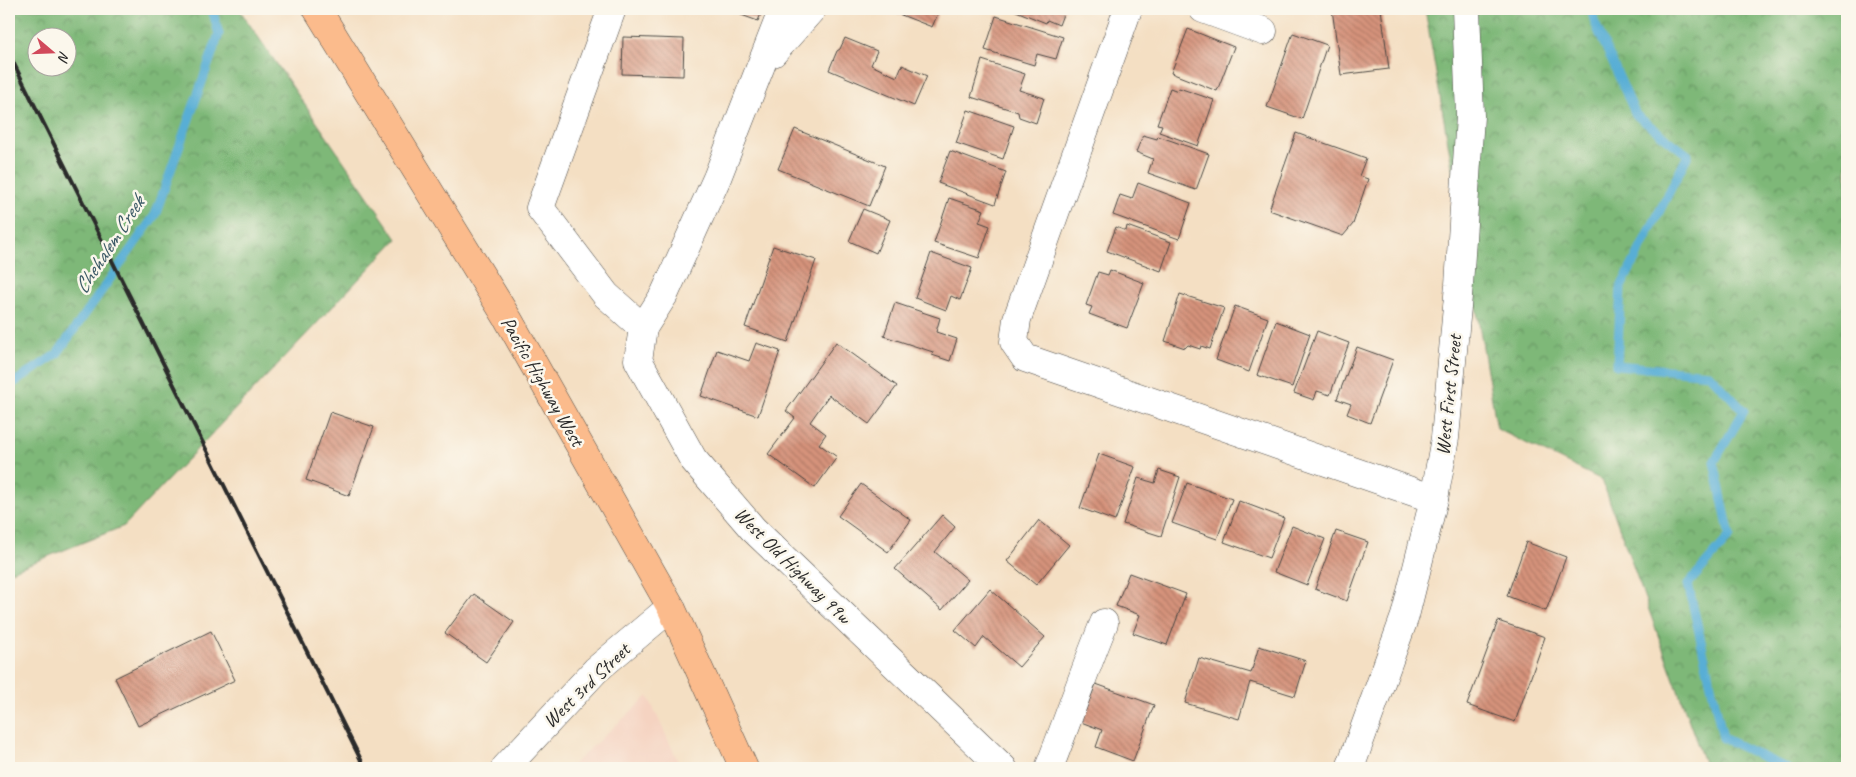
<svg xmlns="http://www.w3.org/2000/svg" width="1856" height="777" viewBox="0 0 1856 777" font-family="Caveat,sans-serif">
	<style>
		.built { fill: #f5d3c1 }
		.forest { fill: url(#forest-crowns); stroke: #547252; fill-rule: evenodd }
		.lines { fill: none; stroke-linecap: round; stroke-linejoin: round }
		.stream { stroke: #59aed5; stroke-width: 9 }
		.building { fill: url(#building-back-hatch) }
		.minor-casing { stroke: #494642; stroke-width: 29 }
		.major-casing { stroke: #494642; stroke-width: 29 }
		.minor { stroke: #fff; stroke-width: 28 }
		.major { stroke: #fbbb8c; stroke-width: 28 }
		.rail { stroke: #2b2b2b; stroke-width: 4 }
		.labels { text-anchor: middle; stroke-width: 5; stroke-linejoin: round; paint-order: stroke }
		.street-label { font-size: 20px; fill: #2b2b2b; stroke: #fbf7ec }
		.water-label { font-size: 21px; font-style: italic; fill: #3b5966; stroke: #fbf7ec }
	</style>
	<defs>
		<pattern id="forest-crowns" width="20" height="18" patternUnits="userSpaceOnUse" patternTransform="scale(1.25)"><rect width="20" height="18" fill="#7eb878"/><path d="M2 6a3 3 0 1 1 6 0M12 15a3 3 0 1 1 6 0" fill="none" stroke="#679663"/></pattern>
		<pattern id="building-back-hatch" width="6" height="6" patternUnits="userSpaceOnUse" patternTransform="scale(1.25)"><rect width="6" height="6" fill="#d6937b"/><path d="M-1 5l2 2M0 0l6 6M5-1l2 2" fill="none" stroke="#ae7865"/></pattern>
	</defs>
	<rect width="100%" height="100%" fill="#fbf7ec"/>
	<filter id="ink" filterUnits="userSpaceOnUse"><feTurbulence type="fractalNoise" baseFrequency=".02" numOctaves="2"/><feDisplacementMap in="SourceGraphic" scale="10" xChannelSelector="R" yChannelSelector="G"/><feConvolveMatrix kernelMatrix="1 2 1 2 8 2 1 2 1" color-interpolation-filters="sRGB"/></filter>
	<filter id="wash" filterUnits="userSpaceOnUse"><feTurbulence type="fractalNoise" baseFrequency=".0096" numOctaves="4" result="noise"/><feDisplacementMap in="SourceGraphic" scale="20" xChannelSelector="R" yChannelSelector="G"/><feGaussianBlur stdDeviation="1.12" result="paint"/><feColorMatrix in="noise" values="0 0 0 0 0 0 0 0 0 0 0 0 0 0 0 0 0 1.4 0 .05"/><feComposite in="paint" operator="in"/></filter>
	<g filter="url(#wash)">
		<rect width="100%" height="100%" fill="#f4dfc3"/>
		<path class="built" d="M 648,696 L 681,768 L 569,768 Z"/>
		<g class="forest">
			<path d="M 9,9 L 239,9 L 397,239 L 124,526 L 9,572 ZM 38,38 L 68,38 L 68,68 L 38,68 Z"/>
			<path d="M 1425,9 L 1847,9 L 1847,768 L 1706,768 L 1602,480 L 1497,429 Z"/>
		</g>
		<g class="lines">
			<g class="stream">
				<path d="M 1592,9 L 1594,21 L 1636,115 L 1688,155 L 1621,287 L 1617,365 L 1709,374 L 1744,411 L 1714,462 L 1730,536 L 1688,584 L 1723,738 L 1786,768"/>
				<path d="M 9,386 L 57,354 L 155,215 L 219,34 L 212,9"/>
			</g>
		</g>
		<g id="blocks">
			<g class="building">
				<path d="M 734,9 L 763,9 L 758,21 L 733,12 Z"/>
				<path d="M 886,9 L 940,9 L 932,27 Z"/>
				<path d="M 1011,9 L 1065,9 L 1059,25 L 1047,20 L 1046,23 Z"/>
				<path d="M 1332,9 L 1381,9 L 1389,69 L 1341,75 Z"/>
				<path d="M 996,16 L 1063,37 L 1056,59 L 1037,54 L 1034,65 L 985,50 Z"/>
				<path d="M 1188,29 L 1234,47 L 1217,91 L 1171,73 Z"/>
				<path d="M 1293,33 L 1327,45 L 1302,119 L 1267,107 Z"/>
				<path d="M 623,37 L 684,39 L 683,76 L 622,74 Z"/>
				<path d="M 845,38 L 877,51 L 871,65 L 897,77 L 902,65 L 927,76 L 914,106 L 829,70 L 837,51 L 840,49 Z"/>
				<path d="M 982,60 L 1025,74 L 1019,90 L 1044,98 L 1036,123 L 1019,117 L 1018,112 L 971,97 Z"/>
				<path d="M 1170,88 L 1178,91 L 1179,88 L 1214,100 L 1198,146 L 1159,132 L 1162,125 L 1157,124 Z"/>
				<path d="M 968,110 L 1014,126 L 1003,159 L 956,143 Z"/>
				<path d="M 795,129 L 885,166 L 869,206 L 778,169 Z"/>
				<path d="M 1296,133 L 1366,158 L 1359,176 L 1368,179 L 1353,224 L 1343,236 L 1269,210 Z"/>
				<path d="M 1143,135 L 1157,139 L 1158,136 L 1209,154 L 1196,190 L 1148,173 L 1153,159 L 1136,152 Z"/>
				<path d="M 950,151 L 1006,172 L 995,204 L 938,183 Z"/>
				<path d="M 1138,183 L 1191,203 L 1179,239 L 1113,215 L 1120,195 L 1132,199 Z"/>
				<path d="M 949,198 L 984,210 L 979,222 L 990,226 L 979,258 L 934,243 Z"/>
				<path d="M 863,209 L 890,220 L 876,253 L 849,241 Z"/>
				<path d="M 1127,226 L 1171,242 L 1161,271 L 1107,251 L 1116,227 L 1126,231 Z"/>
				<path d="M 773,246 L 816,260 L 788,342 L 745,327 Z"/>
				<path d="M 931,253 L 972,268 L 960,300 L 951,296 L 946,310 L 915,298 Z"/>
				<path d="M 1110,270 L 1144,283 L 1127,328 L 1089,314 L 1092,307 L 1086,305 L 1098,272 L 1108,275 Z"/>
				<path d="M 1180,294 L 1224,308 L 1210,349 L 1201,346 L 1200,349 L 1188,345 L 1185,348 L 1165,341 Z"/>
				<path d="M 895,303 L 940,318 L 936,332 L 957,339 L 950,361 L 932,355 L 933,352 L 884,336 Z"/>
				<path d="M 1235,306 L 1268,318 L 1249,372 L 1216,360 Z"/>
				<path d="M 1276,321 L 1310,334 L 1292,387 L 1257,375 Z"/>
				<path d="M 1317,331 L 1349,343 L 1330,395 L 1317,391 L 1314,400 L 1294,393 Z"/>
				<path d="M 836,342 L 897,386 L 869,424 L 829,395 L 810,422 L 826,434 L 819,444 L 837,457 L 815,488 L 768,454 L 795,418 L 786,411 Z"/>
				<path d="M 756,343 L 780,351 L 758,416 L 701,396 L 717,350 L 749,361 Z"/>
				<path d="M 1357,347 L 1393,360 L 1370,423 L 1347,414 L 1351,404 L 1337,399 Z"/>
				<path d="M 330,412 L 374,427 L 349,496 L 306,480 Z"/>
				<path d="M 1099,454 L 1135,467 L 1115,521 L 1080,508 Z"/>
				<path d="M 1159,470 L 1180,477 L 1161,536 L 1123,524 L 1138,478 L 1155,483 Z"/>
				<path d="M 1187,483 L 1232,499 L 1217,539 L 1172,523 Z"/>
				<path d="M 861,484 L 911,520 L 888,552 L 838,516 Z"/>
				<path d="M 1239,501 L 1284,518 L 1269,558 L 1224,542 Z"/>
				<path d="M 942,515 L 955,527 L 935,552 L 968,580 L 942,610 L 895,569 Z"/>
				<path d="M 1039,520 L 1069,545 L 1036,585 L 1007,561 Z"/>
				<path d="M 1292,526 L 1325,539 L 1307,585 L 1274,572 Z"/>
				<path d="M 1336,531 L 1368,542 L 1347,601 L 1315,589 Z"/>
				<path d="M 1526,542 L 1566,557 L 1546,611 L 1507,596 Z"/>
				<path d="M 1129,573 L 1186,594 L 1167,645 L 1133,633 L 1140,615 L 1116,606 Z"/>
				<path d="M 990,589 L 1045,637 L 1019,667 L 984,637 L 976,648 L 955,630 Z"/>
				<path d="M 474,594 L 514,622 L 486,662 L 445,633 Z"/>
				<path d="M 1498,621 L 1545,637 L 1515,722 L 1467,705 Z"/>
				<path d="M 211,631 L 235,680 L 138,726 L 115,678 Z"/>
				<path d="M 1259,646 L 1306,661 L 1295,696 L 1250,682 L 1239,719 L 1185,703 L 1199,658 L 1251,673 Z"/>
				<path d="M 1096,684 L 1154,705 L 1133,761 L 1096,747 L 1102,730 L 1081,722 Z"/>
			</g>
		</g>
	</g>
	<g filter="url(#ink)">
		<use href="#blocks" fill-opacity="0" stroke="#494642" stroke-width="1"/>
		<g class="lines">
			<defs>
				<g id="minor">
					<path d="M 612,9 L 540,208 L 606,295 L 643,328 L 664,295 L 717,178 L 783,9"/>
					<path d="M 1128,9 L 1017,319 L 1014,342 L 1025,358 L 1434,499"/>
					<path d="M 1203,9 L 1263,31"/>
					<path d="M 773,53 L 812,9"/>
					<path d="M 643,328 L 638,360 L 693,459 L 753,529 L 1003,768"/>
					<path d="M 505,768 L 596,670 L 671,607"/>
					<path d="M 1049,768 C 1068,720 1084,671 1104,623"/>
					<path d="M 1350,768 L 1405,616 L 1434,499 L 1445,438 L 1459,285 L 1470,116 L 1466,9"/>
				</g>
				<path id="major" d="M 317,9 L 508,319 L 610,499 L 671,607 L 744,768"/>
			</defs>
			<use href="#minor" class="minor-casing"/>
			<use href="#major" class="major-casing"/>
			<use href="#minor" class="minor"/>
			<use href="#major" class="major"/>
			<path class="rail" d="M 9,54 L 365,768"/>
		</g>
	</g>
	<g class="labels">
		<g class="street-label">
			<text transform="translate(543 381) rotate(60)" y="7">Pacific Highway West</text>
			<text transform="translate(1448 395) rotate(-84)" y="7">West First Street</text>
			<text transform="translate(793 565) rotate(45)" y="7">West Old Highway 99w</text>
			<text transform="translate(586 685) rotate(-44)" y="7">West 3rd Street</text>
		</g>
		<g class="water-label">
			<text transform="translate(109 245) rotate(-57)" y="7">Chehalem Creek</text>
		</g>
	</g>
	<rect width="1856" height="777" fill="none" stroke="#fbf7ec" stroke-width="30"/>
	<g transform="translate(52 52) rotate(109)"><circle r="24" fill="#fbf7ec" stroke="#a8a59f"/>
	<path d="M0-4L9 19L0 12L-9 19Z" fill="#d1495b"/>
	<text y="-8" font-size="14" font-weight="bold" text-anchor="middle" fill="#2b2b2b">N</text>
	</g>
</svg>
